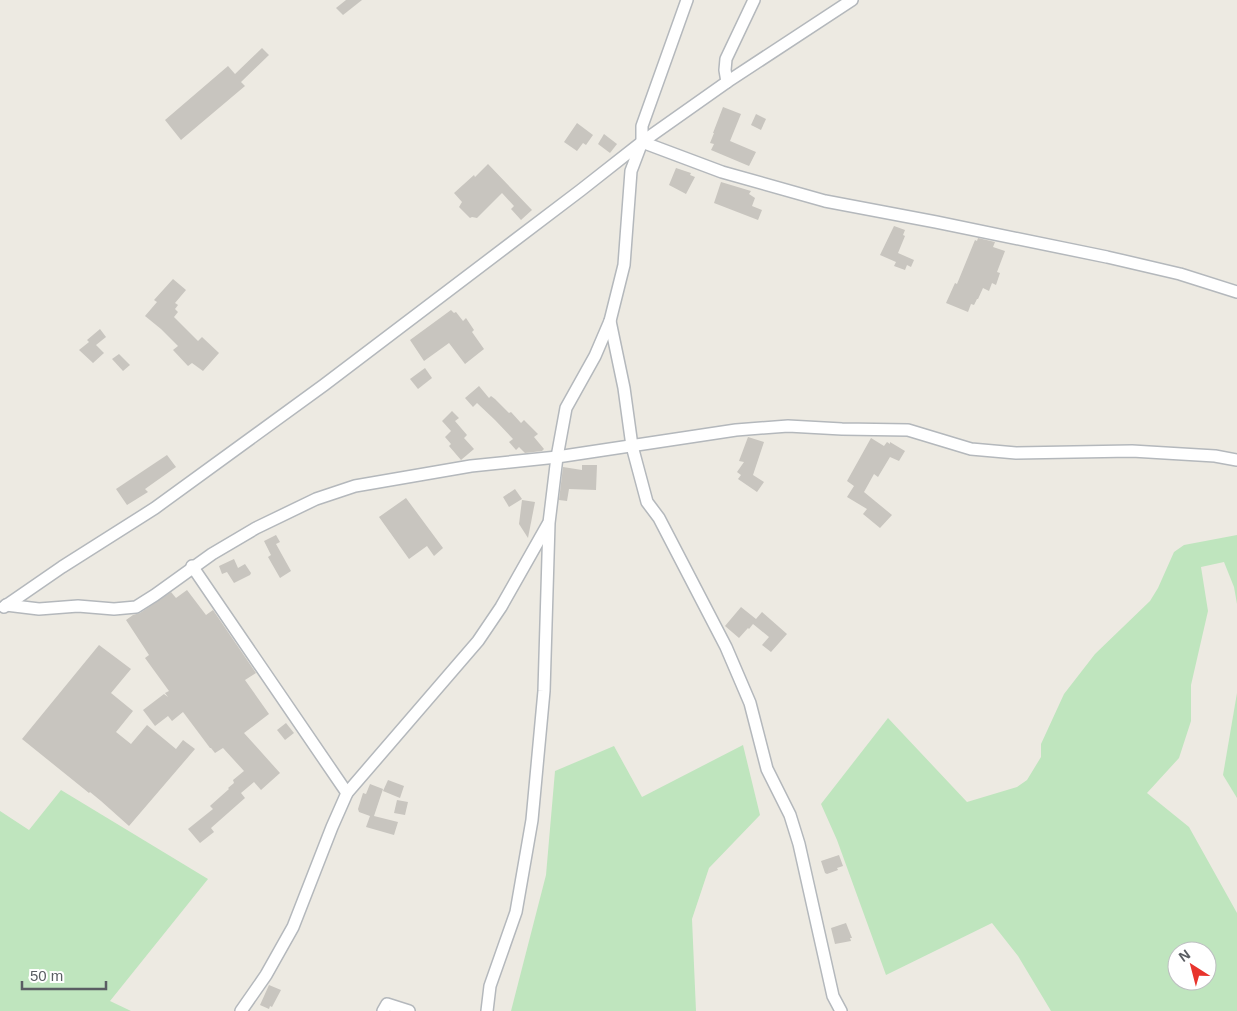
<svg xmlns="http://www.w3.org/2000/svg" width="1237" height="1011" viewBox="0 0 1237 1011" font-family="Helvetica,sans-serif">
	<style>
		.green { fill: #bfe5be; fill-rule: evenodd }
		.building { fill: #c8c5bf }
		.lines { fill: none; stroke-linecap: round; stroke-linejoin: round }
		.minor-casing { stroke: #b4b8bc; stroke-width: 14 }
		.minor { stroke: #fff; stroke-width: 11 }
	</style>
	<rect width="100%" height="100%" fill="#edeae2"/>
	<g class="green">
		<path d="M 1237,535 L 1237,604 L 1234,587 L 1224,562 L 1201,567 L 1208,611 L 1191,685 L 1191,721 L 1179,758 L 1147,793 L 1189,827 L 1237,913 L 1237,1011 L 1051,1011 L 1018,956 L 992,923 L 886,975 L 837,840 L 821,804 L 888,718 L 967,802 L 1017,787 L 1027,780 L 1041,757 L 1041,744 L 1064,694 L 1095,654 L 1150,601 L 1158,588 L 1174,552 L 1184,545 ZM 1177,951 L 1207,951 L 1207,981 L 1177,981 Z"/>
		<path d="M 1237,693 L 1237,798 L 1223,775 Z"/>
		<path d="M 743,745 L 760,815 L 709,868 L 692,919 L 696,1011 L 511,1011 L 546,875 L 555,771 L 614,746 L 642,797 Z"/>
		<path d="M 61,790 L 208,879 L 110,1001 L 131,1011 L 0,1011 L 0,811 L 29,830 Z"/>
	</g>
	<g class="building">
		<path d="M 346,0 L 362,0 L 343,15 L 336,8 Z"/>
		<path d="M 262,48 L 269,55 L 241,82 L 245,86 L 181,140 L 165,120 L 228,66 L 235,74 Z"/>
		<path d="M 723,107 L 741,114 L 730,141 L 756,152 L 749,166 L 711,150 L 714,144 L 710,143 L 714,133 L 713,133 Z"/>
		<path d="M 756,114 L 766,119 L 761,130 L 751,125 Z"/>
		<path d="M 577,123 L 593,135 L 586,145 L 583,143 L 577,151 L 564,142 Z"/>
		<path d="M 604,134 L 617,144 L 610,153 L 598,144 Z"/>
		<path d="M 488,164 L 532,210 L 521,220 L 511,209 L 514,206 L 502,193 L 477,218 L 472,217 L 470,218 L 459,207 L 462,202 L 454,193 L 474,175 L 475,177 Z"/>
		<path d="M 676,168 L 691,173 L 690,175 L 695,177 L 686,194 L 669,185 Z"/>
		<path d="M 721,182 L 751,191 L 749,194 L 755,198 L 752,206 L 762,210 L 758,220 L 714,203 Z"/>
		<path d="M 894,226 L 905,230 L 903,235 L 905,236 L 898,253 L 914,260 L 911,267 L 907,265 L 905,270 L 894,266 L 896,262 L 880,255 Z"/>
		<path d="M 978,238 L 995,242 L 993,247 L 1005,251 L 997,272 L 1000,273 L 996,285 L 992,283 L 989,291 L 983,288 L 978,299 L 977,299 L 974,305 L 971,304 L 968,312 L 946,303 L 955,283 L 957,284 L 975,240 L 977,241 Z"/>
		<path d="M 173,279 L 186,290 L 175,303 L 178,305 L 175,309 L 178,312 L 174,317 L 198,341 L 202,337 L 219,353 L 203,371 L 192,363 L 188,366 L 173,350 L 178,346 L 161,329 L 145,316 L 157,302 L 154,300 Z"/>
		<path d="M 451,310 L 454,313 L 456,312 L 463,321 L 466,318 L 474,330 L 472,332 L 484,349 L 465,364 L 449,343 L 424,361 L 410,340 Z"/>
		<path d="M 100,329 L 106,337 L 96,345 L 104,353 L 93,363 L 79,350 L 89,342 L 87,340 Z"/>
		<path d="M 119,354 L 130,365 L 123,371 L 112,359 Z"/>
		<path d="M 425,368 L 432,378 L 418,389 L 410,379 Z"/>
		<path d="M 479,386 L 489,398 L 491,396 L 495,399 L 509,413 L 511,412 L 521,423 L 524,420 L 538,434 L 534,437 L 544,449 L 542,451 L 525,453 L 519,447 L 516,450 L 509,442 L 513,439 L 495,420 L 477,403 L 473,407 L 465,398 Z"/>
		<path d="M 452,411 L 459,418 L 455,421 L 467,435 L 464,438 L 474,449 L 461,460 L 449,446 L 451,444 L 445,437 L 451,431 L 442,421 Z"/>
		<path d="M 748,437 L 764,442 L 753,475 L 764,482 L 757,492 L 738,479 L 741,475 L 737,472 L 744,462 L 739,461 Z"/>
		<path d="M 871,438 L 884,446 L 887,442 L 890,444 L 890,442 L 905,451 L 899,461 L 890,457 L 878,477 L 874,474 L 864,492 L 892,515 L 880,528 L 863,514 L 867,509 L 847,497 L 854,486 L 847,481 Z"/>
		<path d="M 167,455 L 176,467 L 145,489 L 148,492 L 127,505 L 116,489 Z"/>
		<path d="M 582,465 L 597,465 L 596,490 L 569,489 L 567,501 L 559,500 L 563,467 L 582,470 Z"/>
		<path d="M 515,489 L 522,499 L 509,507 L 503,497 Z"/>
		<path d="M 406,498 L 443,548 L 434,556 L 427,546 L 409,559 L 379,517 Z"/>
		<path d="M 522,500 L 535,502 L 528,538 L 519,524 Z"/>
		<path d="M 276,535 L 280,542 L 276,544 L 291,571 L 280,578 L 268,557 L 271,555 L 264,541 Z"/>
		<path d="M 234,559 L 238,568 L 245,564 L 251,573 L 250,575 L 234,583 L 227,572 L 222,574 L 219,566 Z"/>
		<path d="M 187,590 L 206,615 L 213,610 L 256,673 L 245,680 L 269,714 L 244,733 L 280,773 L 261,790 L 254,782 L 241,793 L 245,798 L 211,828 L 214,832 L 200,843 L 188,829 L 213,809 L 210,806 L 211,805 L 229,789 L 228,788 L 234,783 L 233,780 L 244,771 L 223,748 L 215,753 L 211,748 L 210,748 L 183,712 L 172,721 L 168,716 L 155,726 L 143,710 L 164,694 L 168,697 L 165,693 L 169,691 L 145,658 L 149,655 L 126,620 L 133,615 L 140,613 L 171,592 L 176,598 Z"/>
		<path d="M 741,607 L 756,619 L 762,612 L 787,634 L 771,652 L 762,645 L 769,637 L 753,624 L 749,629 L 748,628 L 739,638 L 725,626 Z"/>
		<path d="M 99,645 L 131,669 L 111,693 L 133,711 L 116,732 L 131,744 L 147,725 L 176,749 L 183,740 L 195,749 L 129,826 L 101,801 L 90,792 L 89,793 L 22,739 Z"/>
		<path d="M 286,723 L 294,733 L 285,740 L 277,730 Z"/>
		<path d="M 388,780 L 404,786 L 400,798 L 383,791 Z"/>
		<path d="M 370,784 L 383,789 L 374,816 L 398,822 L 394,835 L 366,827 L 370,816 L 359,812 L 358,809 L 363,793 L 366,794 Z"/>
		<path d="M 397,800 L 408,802 L 405,815 L 394,813 Z"/>
		<path d="M 839,855 L 843,866 L 837,868 L 838,870 L 827,874 L 825,873 L 821,861 Z"/>
		<path d="M 846,923 L 852,938 L 850,938 L 851,941 L 835,944 L 831,928 Z"/>
		<path d="M 269,985 L 281,990 L 272,1007 L 270,1006 L 269,1009 L 260,1005 Z"/>
	</g>
	<g class="lines">
		<defs>
			<g id="minor">
				<path d="M 727,82 L 725,70 L 726,59 L 754,0"/>
				<path d="M 642,142 L 722,172 L 825,201 L 936,222 L 1107,257 L 1180,274 L 1237,292"/>
				<path d="M 610,321 L 624,388 L 632,446 L 647,502 L 659,518 L 726,647 L 750,703 L 767,769 L 790,815 L 799,844 L 833,996 L 841,1011"/>
				<path d="M 192,566 L 347,793"/>
				<path d="M 6,605 L 39,609 L 78,606 L 114,609 L 136,607 L 155,595 L 212,554 L 256,528 L 316,499 L 355,486 L 471,466 L 557,457 L 736,430 L 788,426 L 842,429 L 908,430 L 971,449 L 1016,453 L 1132,451 L 1215,456 L 1237,460"/>
				<path d="M 4,607 L 62,567 L 155,508 L 324,385 L 581,190 L 642,142 L 727,82 L 852,0"/>
				<path d="M 241,1011 L 266,975 L 293,927 L 332,827 L 347,793 L 478,641 L 501,607 L 548,524"/>
				<path d="M 383,1011 L 387,1004 L 409,1011"/>
				<path d="M 487,1011 L 490,986 L 516,912 L 532,820 L 544,691 L 549,523 L 557,457 L 566,408 L 595,356 L 610,321 L 624,265 L 631,171 L 642,142 L 642,126 L 687,0"/>
			</g>
		</defs>
		<use href="#minor" class="minor-casing"/>
		<use href="#minor" class="minor"/>
	</g>
	<g transform="translate(1192 966) rotate(324)"><circle r="24" fill="#ffffff" stroke="#bdbfc1"/>
	<path d="M0-4L9 19L0 12L-9 19Z" fill="#e8342d"/>
	<text y="-8" font-size="14" font-weight="bold" text-anchor="middle" fill="#5a5e63">N</text>
	</g>
	<path d="M22 981v8h84v-8" fill="none" stroke="#5a5e63" stroke-width="2.5"/>
	<text x="30" y="981" font-size="15" fill="#5a5e63" stroke="#ffffff" stroke-width="4" paint-order="stroke">50 m</text>
</svg>
